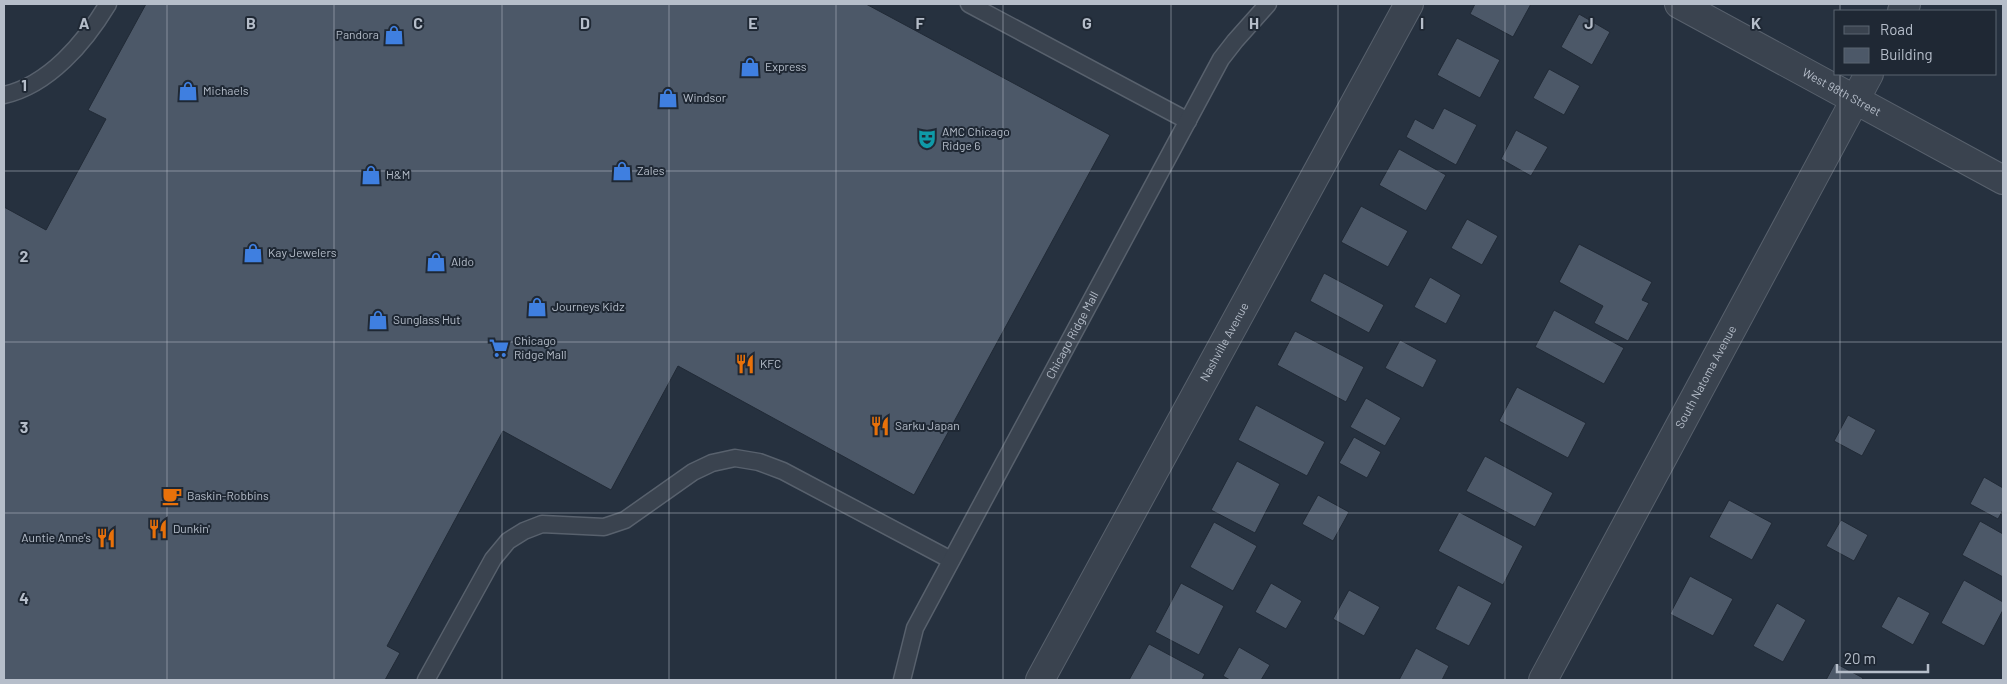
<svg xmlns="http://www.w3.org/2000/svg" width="2007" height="684" viewBox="0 0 2007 684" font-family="Barlow,sans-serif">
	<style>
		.building { fill: #4c5868; stroke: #212a36 }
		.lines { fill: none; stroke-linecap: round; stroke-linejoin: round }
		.lane-casing { stroke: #58616d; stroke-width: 19 }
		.street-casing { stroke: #58616d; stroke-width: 30 }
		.lane { stroke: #3a434f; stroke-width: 16 }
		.street { stroke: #3a434f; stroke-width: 28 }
		.grid { fill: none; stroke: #b6beca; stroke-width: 1; stroke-opacity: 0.55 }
		.labels { text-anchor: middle; stroke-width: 4; stroke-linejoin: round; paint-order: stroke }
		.poi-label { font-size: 12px; fill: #b6beca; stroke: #1f2834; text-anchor: start }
		.street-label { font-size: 12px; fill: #b6beca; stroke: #1f2834 }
		.grid-label { font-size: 16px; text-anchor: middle; font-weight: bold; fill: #b6beca; stroke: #1f2834; stroke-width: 4; stroke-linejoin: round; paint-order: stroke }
	</style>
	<rect width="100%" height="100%" fill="#26313f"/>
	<g class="building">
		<path d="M 146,4 L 866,4 L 1110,135 L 914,495 L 678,366 L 611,490 L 503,431 L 387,646 L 400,653 L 385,680 L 4,680 L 4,207 L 46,230 L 106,119 L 88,110 Z"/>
		<path d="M 1475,4 L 1531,4 L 1513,37 L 1470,14 Z"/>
		<path d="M 1579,14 L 1610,32 L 1592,65 L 1561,47 Z"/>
		<path d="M 1457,38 L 1500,60 L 1480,98 L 1437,75 Z"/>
		<path d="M 1549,69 L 1580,86 L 1564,115 L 1533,98 Z"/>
		<path d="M 1444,108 L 1477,125 L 1456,165 L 1406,137 L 1415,119 L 1433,129 Z"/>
		<path d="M 1516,130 L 1548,147 L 1531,176 L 1501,159 Z"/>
		<path d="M 1399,149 L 1446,175 L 1426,211 L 1379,185 Z"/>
		<path d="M 1361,206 L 1408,231 L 1388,267 L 1341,242 Z"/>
		<path d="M 1467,219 L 1498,236 L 1482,265 L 1451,248 Z"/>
		<path d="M 1579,244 L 1652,282 L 1642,300 L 1649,303 L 1628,341 L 1594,323 L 1603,306 L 1559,282 Z"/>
		<path d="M 1324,273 L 1384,305 L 1369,333 L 1310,301 Z"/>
		<path d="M 1430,277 L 1461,295 L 1446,324 L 1414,307 Z"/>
		<path d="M 1554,310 L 1624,348 L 1604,384 L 1535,347 Z"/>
		<path d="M 1295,331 L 1364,367 L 1346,402 L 1277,365 Z"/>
		<path d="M 1400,340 L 1437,360 L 1423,388 L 1385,368 Z"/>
		<path d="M 1517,387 L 1586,423 L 1568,458 L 1499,421 Z"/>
		<path d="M 1366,398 L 1401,418 L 1385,446 L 1350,427 Z"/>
		<path d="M 1256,405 L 1325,442 L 1307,476 L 1238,440 Z"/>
		<path d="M 1848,415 L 1876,430 L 1862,456 L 1834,441 Z"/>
		<path d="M 1354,437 L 1381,452 L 1367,478 L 1339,463 Z"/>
		<path d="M 1485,456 L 1553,493 L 1535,527 L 1466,491 Z"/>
		<path d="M 1237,461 L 1280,484 L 1255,533 L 1211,510 Z"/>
		<path d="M 1984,477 L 2003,488 L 2003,510 L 1998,519 L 1970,504 Z"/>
		<path d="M 1318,495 L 1349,512 L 1333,541 L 1302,524 Z"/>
		<path d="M 1729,500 L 1772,523 L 1752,560 L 1709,537 Z"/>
		<path d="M 1459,512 L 1523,546 L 1503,585 L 1438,551 Z"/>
		<path d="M 1841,520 L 1868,535 L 1854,561 L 1826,546 Z"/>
		<path d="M 1980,521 L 2003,534 L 2003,577 L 1962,555 Z"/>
		<path d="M 1214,522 L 1257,546 L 1233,591 L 1190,567 Z"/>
		<path d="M 1690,576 L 1733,599 L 1713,636 L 1670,614 Z"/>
		<path d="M 1964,580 L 2003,602 L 2003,610 L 1984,646 L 1941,623 Z"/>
		<path d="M 1181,583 L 1224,606 L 1199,655 L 1155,632 Z"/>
		<path d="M 1271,583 L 1302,601 L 1286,629 L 1255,612 Z"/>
		<path d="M 1458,585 L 1492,603 L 1469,646 L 1435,629 Z"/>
		<path d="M 1349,590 L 1380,607 L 1364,636 L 1333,619 Z"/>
		<path d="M 1898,596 L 1930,613 L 1913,645 L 1881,627 Z"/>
		<path d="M 1777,603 L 1806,620 L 1783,662 L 1753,646 Z"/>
		<path d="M 1149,644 L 1205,674 L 1202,680 L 1129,680 Z"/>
		<path d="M 1239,647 L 1270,665 L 1261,680 L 1230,680 L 1223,676 Z"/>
		<path d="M 1416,648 L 1449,666 L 1442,680 L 1399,680 Z"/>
		<path d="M 1835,663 L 1863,678 L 1862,680 L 1826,680 Z"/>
	</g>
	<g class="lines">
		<defs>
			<g id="lane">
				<path d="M 969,4 L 1188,121"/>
				<path d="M 4,95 C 49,85 85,42 108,4"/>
				<path d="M 426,680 L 493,559 L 508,541 L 524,531 L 542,524 L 604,527 L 625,520 L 693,472 L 712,463 L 735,458 L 759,462 L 783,471 L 951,560"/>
				<path id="s1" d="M 902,680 L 915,628 L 1221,59 L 1235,41 L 1268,4"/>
			</g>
			<g id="street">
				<path id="s2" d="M 1679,4 L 2003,180"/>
				<path d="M 1902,11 L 1906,4"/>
				<path id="s3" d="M 1040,680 L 1409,4"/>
				<path id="s4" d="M 1543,680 L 1869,74"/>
			</g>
		</defs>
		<use href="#lane" class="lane-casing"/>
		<use href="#street" class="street-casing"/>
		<use href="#lane" class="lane"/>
		<use href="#street" class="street"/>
	</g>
	<path class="grid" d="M 167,4 L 167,680M 334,4 L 334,680M 502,4 L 502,680M 669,4 L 669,680M 836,4 L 836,680M 1003,4 L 1003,680M 1171,4 L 1171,680M 1338,4 L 1338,680M 1505,4 L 1505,680M 1672,4 L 1672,680M 1840,4 L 1840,11M 1840,74 L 1840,680M 4,171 L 2003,171M 4,342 L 2003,342M 4,513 L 2003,513"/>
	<defs>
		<symbol id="shop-bare" viewBox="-9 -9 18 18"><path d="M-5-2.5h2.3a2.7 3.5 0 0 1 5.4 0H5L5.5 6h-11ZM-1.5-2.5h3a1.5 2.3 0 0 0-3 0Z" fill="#3f7fe0" stroke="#1f2834" stroke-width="2.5" paint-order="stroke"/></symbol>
		<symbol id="theatre-bare" viewBox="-9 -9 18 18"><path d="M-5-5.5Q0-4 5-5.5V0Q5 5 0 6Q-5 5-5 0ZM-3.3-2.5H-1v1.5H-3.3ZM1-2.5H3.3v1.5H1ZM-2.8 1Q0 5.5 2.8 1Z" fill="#0f9aa8" stroke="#1f2834" stroke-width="2.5" paint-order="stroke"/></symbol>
		<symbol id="supermarket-bare" viewBox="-9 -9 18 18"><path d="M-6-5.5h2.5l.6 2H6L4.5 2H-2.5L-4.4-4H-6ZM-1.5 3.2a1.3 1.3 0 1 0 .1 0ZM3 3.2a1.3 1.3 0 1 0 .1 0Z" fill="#3f7fe0" stroke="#1f2834" stroke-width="2.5" paint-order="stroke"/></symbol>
		<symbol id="restaurant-bare" viewBox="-9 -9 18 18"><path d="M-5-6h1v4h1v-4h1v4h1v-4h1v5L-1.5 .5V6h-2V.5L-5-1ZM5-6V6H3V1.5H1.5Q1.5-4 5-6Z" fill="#e8710a" stroke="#1f2834" stroke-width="2.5" paint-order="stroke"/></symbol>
		<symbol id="cafe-bare" viewBox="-9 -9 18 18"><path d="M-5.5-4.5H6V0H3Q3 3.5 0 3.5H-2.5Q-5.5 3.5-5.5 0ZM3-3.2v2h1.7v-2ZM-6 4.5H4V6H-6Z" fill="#e8710a" stroke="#1f2834" stroke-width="2.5" paint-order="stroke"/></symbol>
	</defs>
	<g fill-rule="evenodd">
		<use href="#shop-bare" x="380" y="21" width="28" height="28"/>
		<use href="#shop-bare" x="736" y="53" width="28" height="28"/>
		<use href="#shop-bare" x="174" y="77" width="28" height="28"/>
		<use href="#shop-bare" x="654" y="84" width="28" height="28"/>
		<use href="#theatre-bare" x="913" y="125" width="28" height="28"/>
		<use href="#shop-bare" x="608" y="157" width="28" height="28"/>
		<use href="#shop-bare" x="357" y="161" width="28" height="28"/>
		<use href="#shop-bare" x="239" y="239" width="28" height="28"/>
		<use href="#shop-bare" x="422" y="248" width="28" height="28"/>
		<use href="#shop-bare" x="523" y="293" width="28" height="28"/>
		<use href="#shop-bare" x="364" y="306" width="28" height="28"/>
		<use href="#supermarket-bare" x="485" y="334" width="28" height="28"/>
		<use href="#restaurant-bare" x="731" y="350" width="28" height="28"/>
		<use href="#restaurant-bare" x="866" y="412" width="28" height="28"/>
		<use href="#cafe-bare" x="158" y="482" width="28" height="28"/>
		<use href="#restaurant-bare" x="144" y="515" width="28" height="28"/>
		<use href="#restaurant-bare" x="92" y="524" width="28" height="28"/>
	</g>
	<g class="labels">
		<g class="poi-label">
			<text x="379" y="39" text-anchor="end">Pandora</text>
			<text x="765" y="71">Express</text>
			<text x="203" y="95">Michaels</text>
			<text x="683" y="102">Windsor</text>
			<text x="942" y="136">AMC Chicago<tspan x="942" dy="14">Ridge 6</tspan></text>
			<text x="637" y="175">Zales</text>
			<text x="386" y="179">H&amp;M</text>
			<text x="268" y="257">Kay Jewelers</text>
			<text x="451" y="266">Aldo</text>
			<text x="552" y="311">Journeys Kidz</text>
			<text x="393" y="324">Sunglass Hut</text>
			<text x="514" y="345">Chicago<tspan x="514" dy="14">Ridge Mall</tspan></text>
			<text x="760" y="368">KFC</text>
			<text x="895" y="430">Sarku Japan</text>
			<text x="187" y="500">Baskin-Robbins</text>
			<text x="173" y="533">Dunkin'</text>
			<text x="91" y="542" text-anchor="end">Auntie Anne's</text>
		</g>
		<g class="street-label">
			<text dy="4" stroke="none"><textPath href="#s2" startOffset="185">West 98th Street</textPath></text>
			<text dy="4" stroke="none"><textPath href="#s1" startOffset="386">Chicago Ridge Mall</textPath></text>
			<text dy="4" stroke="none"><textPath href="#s3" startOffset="385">Nashville Avenue</textPath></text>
			<text dy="4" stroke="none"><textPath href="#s4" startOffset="344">South Natoma Avenue</textPath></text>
		</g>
	</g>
	<g class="grid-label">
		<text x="84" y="29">A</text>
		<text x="251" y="29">B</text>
		<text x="418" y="29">C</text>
		<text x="585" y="29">D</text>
		<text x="753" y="29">E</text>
		<text x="920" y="29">F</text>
		<text x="1087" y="29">G</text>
		<text x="1254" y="29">H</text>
		<text x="1422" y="29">I</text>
		<text x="1589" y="29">J</text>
		<text x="1756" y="29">K</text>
		<text x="24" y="91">1</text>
		<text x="24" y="262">2</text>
		<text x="24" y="433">3</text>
		<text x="24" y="604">4</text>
	</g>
	<rect width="2007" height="684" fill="none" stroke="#b6beca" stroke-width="10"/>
	<rect x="1834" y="10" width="162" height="65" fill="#1f2834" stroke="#5b6470"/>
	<rect x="1844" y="26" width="25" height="8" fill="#3a434f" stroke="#5b6470"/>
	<text x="1880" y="35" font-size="15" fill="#b6beca">Road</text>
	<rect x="1844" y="48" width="25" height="15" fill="#4c5868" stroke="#5b6470"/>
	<text x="1880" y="60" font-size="15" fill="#b6beca">Building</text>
	<path d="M1837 664v8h91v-8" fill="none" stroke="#b6beca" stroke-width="2.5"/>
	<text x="1844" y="664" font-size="15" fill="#b6beca" stroke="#1f2834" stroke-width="4" paint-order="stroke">20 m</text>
</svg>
